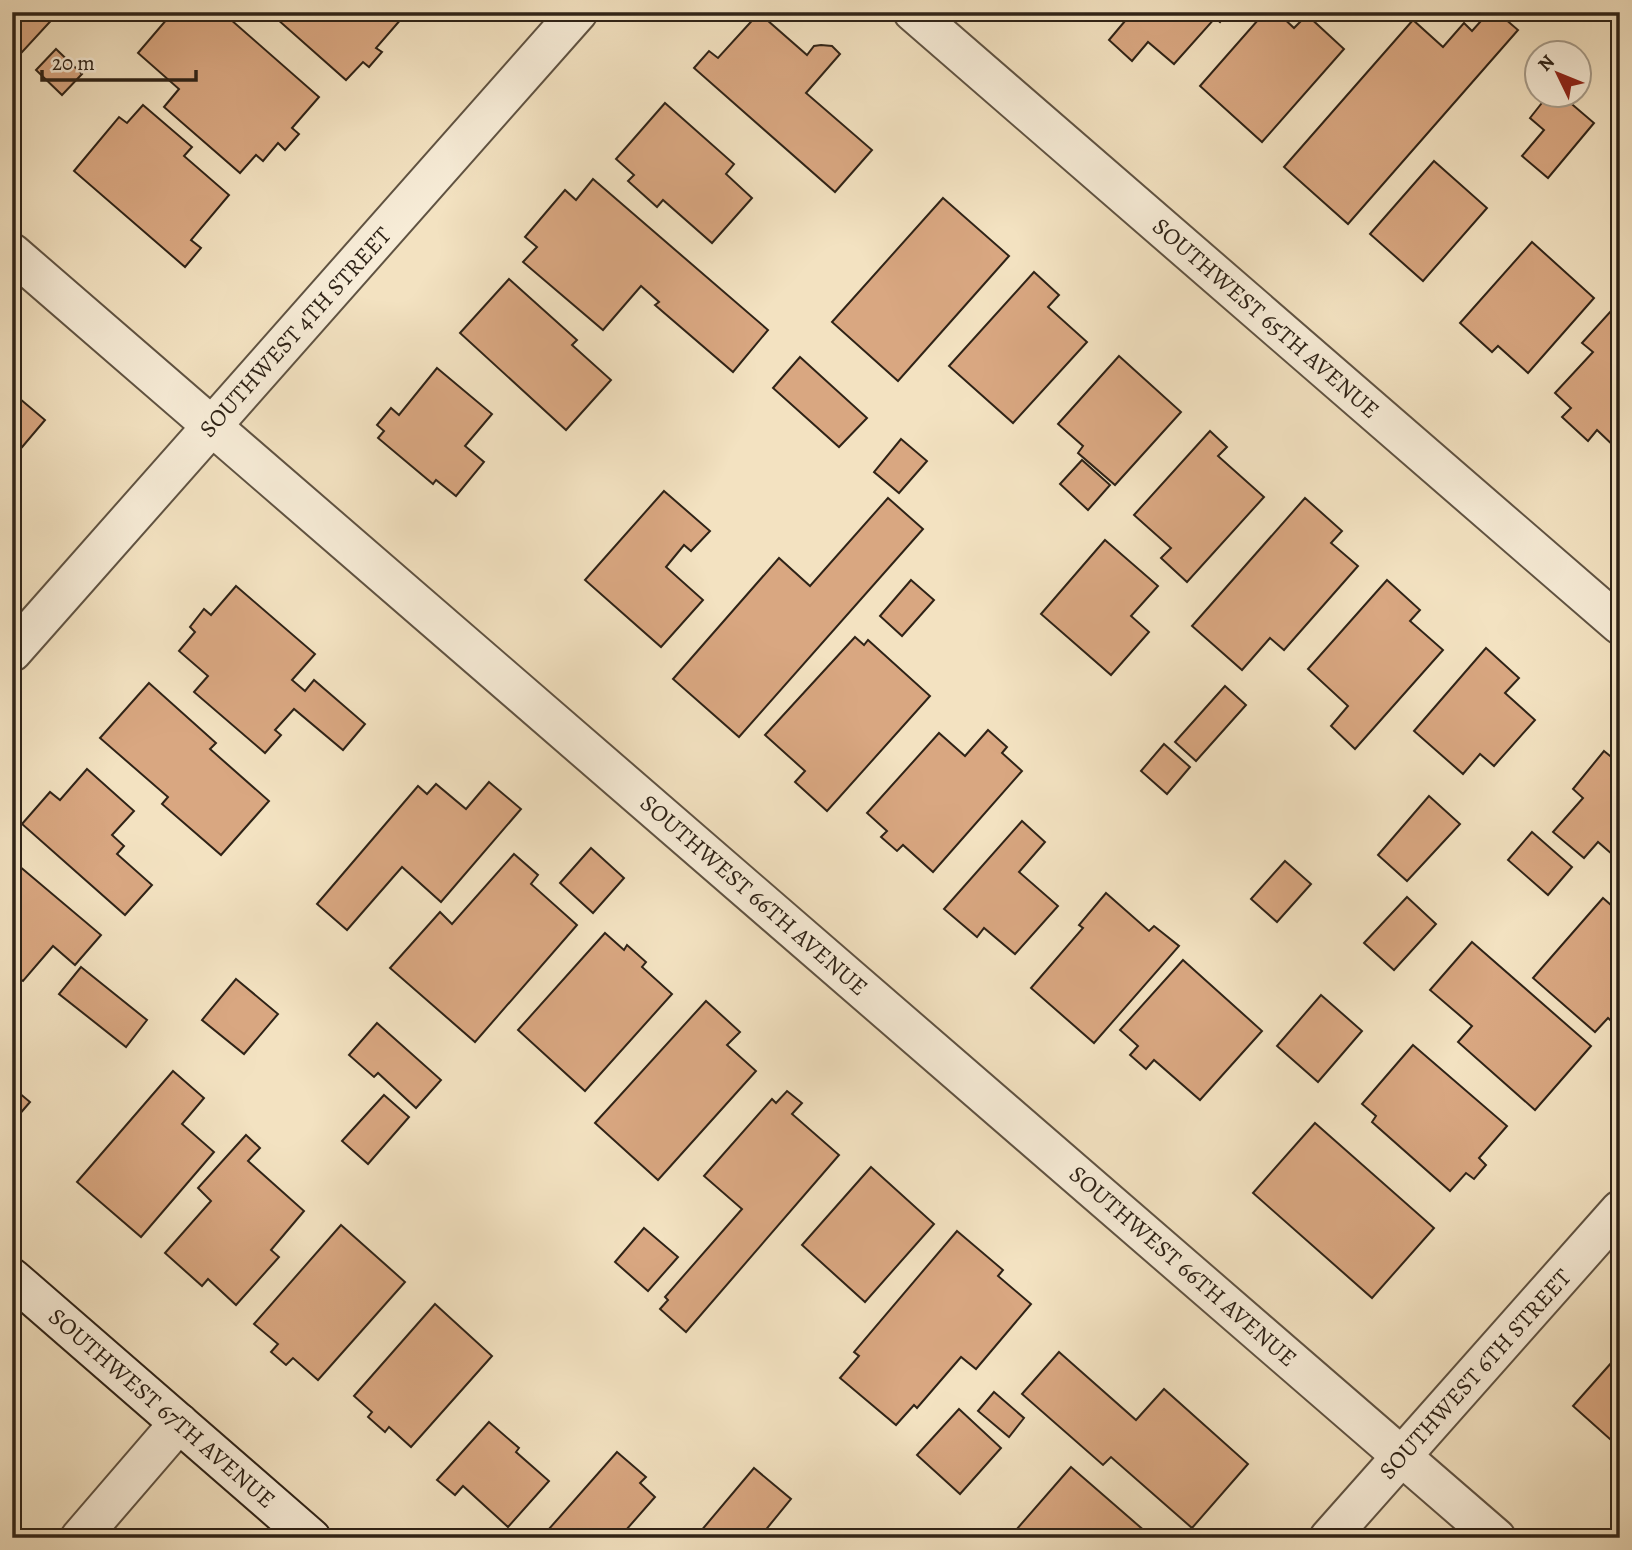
<svg xmlns="http://www.w3.org/2000/svg" width="1632" height="1550" viewBox="0 0 1632 1550" font-family="Alegreya,serif">
	<style>
		.building { fill: #d9a781; stroke: #2f2317; stroke-width: 2 }
		.lines { fill: none; stroke-linecap: round; stroke-linejoin: round }
		.minor-casing { stroke: #605342; stroke-width: 42 }
		.tertiary-casing { stroke: #605342; stroke-width: 42 }
		.secondary-casing { stroke: #2f2317; stroke-width: 42 }
		.minor { stroke: #f7ecd7; stroke-width: 38 }
		.tertiary { stroke: #f7ecd7; stroke-width: 38 }
		.secondary { stroke: #f7ecd7; stroke-width: 38 }
		.labels { text-anchor: middle; stroke-width: 5; stroke-linejoin: round; paint-order: stroke }
		.street-label { font-size: 24px; fill: #2f2317; stroke: #f7ecd7 }
	</style>
	<rect width="100%" height="100%" fill="#f3e2c1"/>
	<filter id="stains"><feTurbulence type="fractalNoise" baseFrequency=".00286" numOctaves="4"/><feColorMatrix values="0 0 0 0 .2 0 0 0 0 .09 0 0 0 0 .02 0 0 0 .5 -.17"/></filter>
	<radialGradient id="worn" r=".72"><stop offset=".6" stop-color="#630" stop-opacity="0"/><stop offset="1" stop-color="#630" stop-opacity=".3"/></radialGradient>
	<g class="building">
		<path d="M 12,12 L 59,12 L 12,63 Z"/>
		<path d="M 173,12 L 222,12 L 319,97 L 292,128 L 299,134 L 285,150 L 278,143 L 263,161 L 256,155 L 240,173 L 164,107 L 179,89 L 138,53 Z"/>
		<path d="M 283,12 L 395,12 L 402,18 L 376,48 L 382,52 L 369,67 L 363,62 L 346,80 L 277,19 Z"/>
		<path d="M 1115,12 L 1228,12 L 1220,22 L 1215,18 L 1174,64 L 1148,42 L 1132,61 L 1109,40 L 1125,21 Z"/>
		<path d="M 1265,12 L 1277,12 L 1294,28 L 1307,15 L 1344,49 L 1262,142 L 1200,86 Z"/>
		<path d="M 1489,12 L 1497,12 L 1518,30 L 1348,224 L 1284,167 L 1413,20 L 1443,47 L 1464,23 L 1472,31 Z"/>
		<path d="M 759,13 L 807,55 L 814,46 L 821,45 L 832,46 L 840,54 L 806,93 L 872,150 L 835,192 L 694,68 L 709,51 L 718,58 Z"/>
		<path d="M 56,49 L 82,74 L 62,95 L 36,70 Z"/>
		<path d="M 1549,94 L 1560,94 L 1594,123 L 1548,178 L 1522,156 L 1544,130 L 1530,118 Z"/>
		<path d="M 665,103 L 734,164 L 726,174 L 752,198 L 712,243 L 663,200 L 657,207 L 628,181 L 634,175 L 616,159 Z"/>
		<path d="M 143,105 L 192,147 L 184,156 L 229,195 L 191,240 L 201,248 L 185,267 L 74,171 L 119,117 L 127,123 Z"/>
		<path d="M 1434,161 L 1487,208 L 1423,281 L 1370,234 Z"/>
		<path d="M 593,179 L 768,330 L 733,372 L 655,305 L 659,302 L 641,286 L 603,330 L 523,262 L 537,247 L 525,237 L 565,190 L 576,200 Z"/>
		<path d="M 943,198 L 1009,256 L 898,381 L 832,322 Z"/>
		<path d="M 1532,242 L 1594,298 L 1528,373 L 1498,346 L 1492,352 L 1460,323 Z"/>
		<path d="M 1034,272 L 1059,295 L 1048,307 L 1087,342 L 1013,423 L 949,366 Z"/>
		<path d="M 509,279 L 577,340 L 572,345 L 611,380 L 566,430 L 460,333 Z"/>
		<path d="M 1620,301 L 1620,446 L 1617,449 L 1597,430 L 1588,441 L 1562,417 L 1571,408 L 1555,393 L 1593,352 L 1582,343 Z"/>
		<path d="M 1119,356 L 1181,412 L 1115,485 L 1078,453 L 1083,446 L 1058,424 Z"/>
		<path d="M 800,357 L 867,418 L 839,447 L 773,388 Z"/>
		<path d="M 437,368 L 492,414 L 465,446 L 484,462 L 456,496 L 436,480 L 433,484 L 378,438 L 384,431 L 377,425 L 391,408 L 399,415 Z"/>
		<path d="M 13,393 L 45,420 L 12,459 L 12,394 Z"/>
		<path d="M 1210,431 L 1227,447 L 1218,456 L 1264,497 L 1187,582 L 1161,558 L 1171,548 L 1134,515 Z"/>
		<path d="M 901,439 L 927,461 L 899,493 L 874,472 Z"/>
		<path d="M 1082,460 L 1110,485 L 1088,510 L 1060,484 Z"/>
		<path d="M 664,491 L 710,531 L 691,551 L 684,545 L 666,567 L 703,600 L 661,647 L 585,580 Z"/>
		<path d="M 888,498 L 923,529 L 739,737 L 673,679 L 779,558 L 810,586 Z"/>
		<path d="M 1305,498 L 1342,531 L 1331,543 L 1358,566 L 1284,650 L 1270,638 L 1242,670 L 1192,626 Z"/>
		<path d="M 1105,540 L 1158,586 L 1131,616 L 1149,632 L 1111,675 L 1041,614 Z"/>
		<path d="M 911,580 L 934,600 L 902,636 L 880,616 Z"/>
		<path d="M 1387,580 L 1420,610 L 1410,621 L 1443,650 L 1355,749 L 1331,726 L 1348,706 L 1308,669 Z"/>
		<path d="M 236,586 L 315,654 L 292,680 L 305,691 L 314,680 L 365,724 L 343,750 L 294,709 L 275,730 L 281,735 L 265,753 L 194,692 L 208,676 L 179,651 L 195,632 L 190,627 L 204,609 L 211,615 Z"/>
		<path d="M 855,637 L 864,645 L 868,640 L 930,696 L 827,811 L 795,782 L 805,771 L 765,735 Z"/>
		<path d="M 1486,648 L 1519,678 L 1505,693 L 1535,720 L 1494,766 L 1480,754 L 1463,774 L 1414,731 Z"/>
		<path d="M 149,683 L 216,743 L 210,749 L 269,801 L 221,855 L 162,804 L 168,797 L 100,738 Z"/>
		<path d="M 1225,686 L 1246,705 L 1196,761 L 1175,742 Z"/>
		<path d="M 988,730 L 1007,747 L 1002,753 L 1022,771 L 933,872 L 903,845 L 897,851 L 881,837 L 887,831 L 867,813 L 939,733 L 965,756 Z"/>
		<path d="M 1164,744 L 1190,767 L 1167,794 L 1141,771 Z"/>
		<path d="M 1604,751 L 1615,760 L 1620,755 L 1620,861 L 1598,842 L 1584,858 L 1553,832 L 1583,798 L 1573,789 Z"/>
		<path d="M 87,769 L 134,811 L 112,835 L 124,846 L 117,854 L 152,885 L 125,915 L 22,824 L 50,792 L 60,800 Z"/>
		<path d="M 489,782 L 521,809 L 441,902 L 402,867 L 347,930 L 317,904 L 418,786 L 427,794 L 436,784 L 466,809 Z"/>
		<path d="M 1429,796 L 1460,824 L 1407,881 L 1378,855 Z"/>
		<path d="M 1022,821 L 1045,842 L 1019,872 L 1058,906 L 1015,954 L 984,928 L 977,937 L 944,909 Z"/>
		<path d="M 1532,832 L 1572,867 L 1548,895 L 1508,860 Z"/>
		<path d="M 591,848 L 624,878 L 593,913 L 560,883 Z"/>
		<path d="M 514,854 L 538,875 L 531,884 L 577,925 L 475,1042 L 390,968 L 440,912 L 452,924 Z"/>
		<path d="M 12,860 L 101,935 L 75,965 L 53,946 L 23,981 L 12,973 Z"/>
		<path d="M 1285,861 L 1311,884 L 1277,922 L 1251,899 Z"/>
		<path d="M 1106,893 L 1149,931 L 1154,926 L 1179,946 L 1094,1043 L 1031,988 L 1083,928 L 1079,925 Z"/>
		<path d="M 1407,897 L 1436,924 L 1394,970 L 1364,943 Z"/>
		<path d="M 1603,898 L 1620,913 L 1620,1029 L 1608,1018 L 1595,1032 L 1533,978 Z"/>
		<path d="M 605,933 L 624,950 L 627,945 L 646,962 L 642,967 L 672,994 L 585,1091 L 518,1030 Z"/>
		<path d="M 1472,942 L 1591,1046 L 1535,1110 L 1458,1042 L 1472,1026 L 1430,990 Z"/>
		<path d="M 1183,960 L 1262,1031 L 1200,1100 L 1154,1060 L 1146,1069 L 1130,1055 L 1138,1046 L 1120,1030 Z"/>
		<path d="M 81,967 L 147,1020 L 126,1047 L 59,994 Z"/>
		<path d="M 236,979 L 278,1014 L 244,1054 L 202,1020 Z"/>
		<path d="M 1321,995 L 1362,1031 L 1318,1082 L 1277,1046 Z"/>
		<path d="M 706,1001 L 740,1032 L 727,1045 L 756,1071 L 658,1180 L 595,1123 Z"/>
		<path d="M 377,1023 L 441,1080 L 416,1108 L 378,1073 L 374,1077 L 349,1055 Z"/>
		<path d="M 12,1029 L 19,1035 L 12,1044 Z"/>
		<path d="M 1413,1045 L 1507,1126 L 1479,1158 L 1486,1165 L 1474,1179 L 1466,1173 L 1450,1191 L 1372,1122 L 1376,1116 L 1362,1104 Z"/>
		<path d="M 173,1071 L 204,1098 L 182,1124 L 214,1152 L 141,1237 L 77,1182 Z"/>
		<path d="M 12,1087 L 30,1102 L 12,1123 Z"/>
		<path d="M 787,1091 L 802,1103 L 792,1114 L 839,1155 L 686,1332 L 660,1309 L 668,1300 L 665,1297 L 742,1209 L 704,1176 L 772,1099 L 776,1103 Z"/>
		<path d="M 384,1095 L 409,1117 L 368,1164 L 342,1141 Z"/>
		<path d="M 1315,1123 L 1434,1228 L 1372,1298 L 1253,1193 Z"/>
		<path d="M 246,1135 L 260,1148 L 248,1161 L 304,1211 L 271,1250 L 279,1257 L 236,1305 L 208,1279 L 202,1286 L 165,1253 L 211,1201 L 198,1188 Z"/>
		<path d="M 871,1167 L 934,1224 L 865,1302 L 802,1245 Z"/>
		<path d="M 341,1225 L 405,1282 L 318,1380 L 293,1358 L 286,1365 L 271,1352 L 278,1344 L 254,1324 Z"/>
		<path d="M 644,1228 L 678,1257 L 648,1291 L 615,1262 Z"/>
		<path d="M 957,1231 L 1003,1270 L 998,1276 L 1031,1304 L 976,1369 L 961,1357 L 917,1408 L 914,1405 L 896,1425 L 840,1378 L 859,1356 L 854,1352 Z"/>
		<path d="M 435,1304 L 492,1356 L 411,1447 L 389,1427 L 385,1432 L 368,1417 L 372,1412 L 354,1396 Z"/>
		<path d="M 1059,1352 L 1136,1420 L 1164,1389 L 1248,1464 L 1192,1528 L 1111,1457 L 1103,1465 L 1022,1394 Z"/>
		<path d="M 1620,1353 L 1620,1448 L 1573,1406 Z"/>
		<path d="M 994,1392 L 1024,1418 L 1009,1437 L 978,1411 Z"/>
		<path d="M 959,1409 L 1001,1448 L 960,1494 L 917,1455 Z"/>
		<path d="M 489,1422 L 519,1448 L 516,1452 L 549,1481 L 508,1527 L 463,1486 L 455,1495 L 437,1480 Z"/>
		<path d="M 617,1452 L 646,1477 L 640,1483 L 655,1497 L 619,1538 L 613,1538 L 604,1530 L 599,1536 L 600,1538 L 541,1538 Z"/>
		<path d="M 1071,1467 L 1147,1533 L 1143,1538 L 1025,1538 L 1016,1530 Z"/>
		<path d="M 754,1468 L 791,1499 L 759,1538 L 695,1538 Z"/>
	</g>
	<g class="lines">
		<defs>
			<g id="minor">
				<path d="M 913,12 L 1620,625"/>
				<path d="M 12,253 L 1496,1538"/>
				<path d="M 80,1538 L 179,1423"/>
				<path d="M 1329,1538 L 1620,1210"/>
			</g>
			<path id="tertiary" d="M 12,652 L 578,12"/>
			<path id="secondary" d="M 12,1278 L 311,1538"/>
		</defs>
		<use href="#minor" class="minor-casing"/>
		<use href="#tertiary" class="tertiary-casing"/>
		<use href="#secondary" class="secondary-casing"/>
		<use href="#minor" class="minor"/>
		<use href="#tertiary" class="tertiary"/>
		<use href="#secondary" class="secondary"/>
	</g>
	<g class="labels">
		<g class="street-label">
			<text transform="translate(1266 318) rotate(41)" y="8">SOUTHWEST 65TH AVENUE</text>
			<text transform="translate(295 332) rotate(-48)" y="8">SOUTHWEST 4TH STREET</text>
			<text transform="translate(754 895) rotate(41)" y="8">SOUTHWEST 66TH AVENUE</text>
			<text transform="translate(1183 1266) rotate(41)" y="8">SOUTHWEST 66TH AVENUE</text>
			<text transform="translate(1475 1374) rotate(-48)" y="8">SOUTHWEST 6TH STREET</text>
			<text transform="translate(162 1408) rotate(41)" y="8">SOUTHWEST 67TH AVENUE</text>
		</g>
	</g>
	<rect width="1632" height="1550" fill="none" stroke="#f3e2c1" stroke-width="42"/>
	<rect x="14" y="14" width="1604" height="1522" fill="none" stroke="#2f2317" stroke-width="3.5"/>
	<rect x="21" y="21" width="1590" height="1508" fill="none" stroke="#2f2317" stroke-width="2"/>
	<g transform="translate(1558 74) rotate(313)"><circle r="33" fill="#f7ecd7" stroke="#a79c8a" stroke-width="2"/>
	<path d="M0-5L12 26L0 18L-12 26Z" fill="#8f2418"/>
	<text y="-10" font-size="19" font-weight="bold" text-anchor="middle" fill="#2f2317">N</text>
	</g>
	<path d="M42 70v10h154v-10" fill="none" stroke="#2f2317" stroke-width="3.5"/>
	<text x="52" y="70" font-size="21" fill="#2f2317" stroke="#f7ecd7" stroke-width="5" paint-order="stroke">20 m</text>
	<rect width="100%" height="100%" filter="url(#stains)"/>
	<rect width="100%" height="100%" fill="url(#worn)"/>
</svg>
